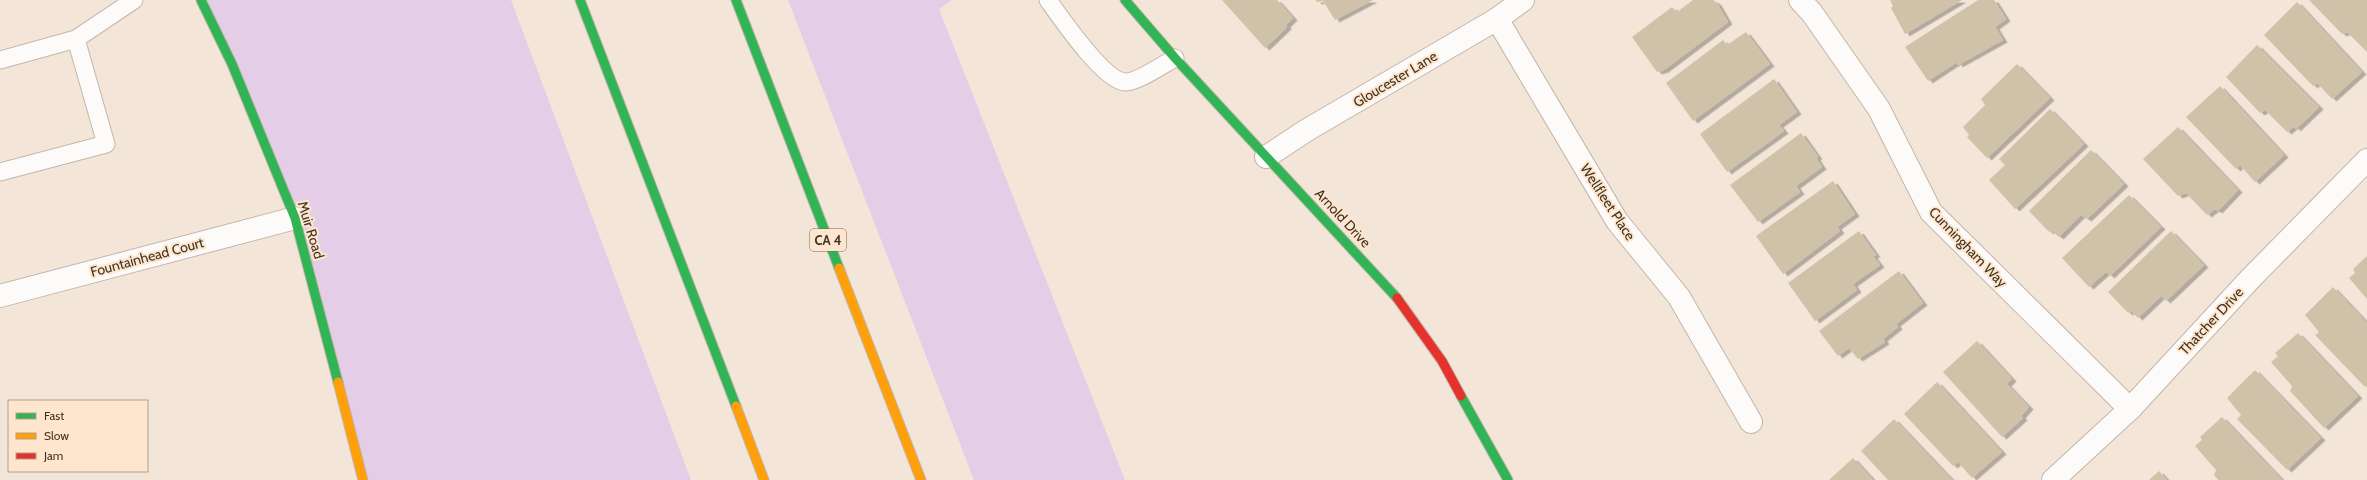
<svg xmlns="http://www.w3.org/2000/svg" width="2367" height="480" viewBox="0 0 2367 480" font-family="Cabin,sans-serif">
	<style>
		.green { fill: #e4cde7 }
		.building { fill: #cfc2a9; filter: url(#shadow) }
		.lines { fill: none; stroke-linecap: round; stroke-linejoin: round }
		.lane-casing { stroke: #c3b6a9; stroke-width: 19 }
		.street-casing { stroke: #c3b6a9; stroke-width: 24 }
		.fast-casing { stroke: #c3b6a9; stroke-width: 11 }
		.slow-casing { stroke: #c3b6a9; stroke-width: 11 }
		.jam-casing { stroke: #c3b6a9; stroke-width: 11 }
		.lane { stroke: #fdfbf9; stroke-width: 17 }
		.street { stroke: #fdfbf9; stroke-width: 22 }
		.fast { stroke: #30b455; stroke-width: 9 }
		.slow { stroke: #ff9f0a; stroke-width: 9 }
		.jam { stroke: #e5322d; stroke-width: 9 }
		.labels { text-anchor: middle; stroke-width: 4; stroke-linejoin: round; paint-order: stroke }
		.shield { fill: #fee6ce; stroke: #7a6856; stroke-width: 1 }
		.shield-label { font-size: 13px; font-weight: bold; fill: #413222 }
		.street-label { font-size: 14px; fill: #413222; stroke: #fee6ce }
	</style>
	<defs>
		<filter id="shadow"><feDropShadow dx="4.5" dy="2.5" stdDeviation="0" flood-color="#0004"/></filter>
	</defs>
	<rect width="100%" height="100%" fill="#f3e6d9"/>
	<g class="green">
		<path d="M 201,0 L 511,0 L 691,480 L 363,480 L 295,218 Z"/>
		<path d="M 788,0 L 952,0 L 939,9 L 1125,480 L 974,480 Z"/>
	</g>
	<g class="building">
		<path d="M 1222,0 L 1277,0 L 1293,18 L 1286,25 L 1287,27 L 1265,48 Z"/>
		<path d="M 1316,0 L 1373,0 L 1335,20 L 1323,1 L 1317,2 Z"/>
		<path d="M 1693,0 L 1713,0 L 1717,3 L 1728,22 L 1664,70 L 1657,72 L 1632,37 L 1672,7 L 1677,12 Z"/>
		<path d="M 1890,0 L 1962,0 L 1905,34 L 1891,8 L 1893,6 Z"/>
		<path d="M 1978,0 L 1994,0 L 2006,19 L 1995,27 L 2003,40 L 1958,65 L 1957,62 L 1928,81 L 1905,47 Z"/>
		<path d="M 2309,0 L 2367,0 L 2367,52 L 2347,32 L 2342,34 Z"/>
		<path d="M 2297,2 L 2362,72 L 2332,99 L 2317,83 L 2313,86 L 2264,35 Z"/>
		<path d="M 1746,32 L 1770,64 L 1693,121 L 1666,83 L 1723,40 L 1727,45 Z"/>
		<path d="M 2257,45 L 2319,107 L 2296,129 L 2294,126 L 2287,132 L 2265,110 L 2260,113 L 2226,77 Z"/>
		<path d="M 2017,64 L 2050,98 L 1987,158 L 1967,137 L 1969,135 L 1963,127 L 1985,105 L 1981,99 Z"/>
		<path d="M 1774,79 L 1797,112 L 1779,125 L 1784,131 L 1727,172 L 1700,134 Z"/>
		<path d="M 2220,86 L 2284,155 L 2255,182 L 2240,165 L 2236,169 L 2186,117 Z"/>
		<path d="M 2050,109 L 2084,144 L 2015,209 L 1989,180 L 2005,165 L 1999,159 Z"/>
		<path d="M 2178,127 L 2238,190 L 2218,211 L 2215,209 L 2207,215 L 2186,193 L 2178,196 L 2143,159 Z"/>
		<path d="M 1801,133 L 1818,157 L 1816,158 L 1822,167 L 1796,186 L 1800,192 L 1758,222 L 1730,185 Z"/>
		<path d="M 2091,150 L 2124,184 L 2087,219 L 2081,215 L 2059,237 L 2051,230 L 2049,232 L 2029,211 Z"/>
		<path d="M 1833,181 L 1855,214 L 1837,227 L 1840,231 L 1783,274 L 1756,236 Z"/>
		<path d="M 2129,195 L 2161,227 L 2110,276 L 2106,272 L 2089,287 L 2062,258 Z"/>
		<path d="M 1859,231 L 1876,255 L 1873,256 L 1880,265 L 1853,284 L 1857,290 L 1815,321 L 1788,283 Z"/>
		<path d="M 2171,231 L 2204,265 L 2166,301 L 2161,296 L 2138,318 L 2131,311 L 2128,313 L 2108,292 Z"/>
		<path d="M 2367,256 L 2367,299 L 2349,278 L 2355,273 L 2353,269 Z"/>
		<path d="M 1899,271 L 1923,303 L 1896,324 L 1898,327 L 1883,339 L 1885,342 L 1858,359 L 1849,348 L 1838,356 L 1819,331 Z"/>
		<path d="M 2333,287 L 2367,323 L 2367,385 L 2365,387 L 2315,335 L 2319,332 L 2305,315 Z"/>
		<path d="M 2298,333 L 2358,396 L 2324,428 L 2290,391 L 2292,386 L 2271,362 L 2278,356 L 2275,353 Z"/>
		<path d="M 1977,341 L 2012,379 L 2007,384 L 2029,407 L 2021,416 L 2023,418 L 2002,437 L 1943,372 Z"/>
		<path d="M 2255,370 L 2321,438 L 2287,470 L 2237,419 L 2241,415 L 2227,398 Z"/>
		<path d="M 1937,382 L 2002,452 L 1972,478 L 1958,462 L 1953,466 L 1904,414 Z"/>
		<path d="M 2222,417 L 2282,480 L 2218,480 L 2214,475 L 2216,470 L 2195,446 L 2202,440 L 2200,437 Z"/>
		<path d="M 1894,419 L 1952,480 L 1888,480 L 1861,451 Z"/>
		<path d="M 1853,458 L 1873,480 L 1829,480 Z"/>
		<path d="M 2159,471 L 2167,480 L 2149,480 Z"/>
	</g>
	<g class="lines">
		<defs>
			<g id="lane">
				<path d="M 1048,0 C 1061,18 1103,80 1125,82 C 1136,83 1164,64 1175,58"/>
				<path d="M 0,60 L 76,39 L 134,0"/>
				<path d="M 0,172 L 106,144 L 76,39"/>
			</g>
			<g id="street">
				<path d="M 1800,0 L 1812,13 L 1879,109 L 1931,212 L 2130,409"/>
				<path d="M 1497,19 L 1617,221 L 1679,297 L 1751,422"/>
				<path d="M 1266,157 L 1307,130 L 1497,19 L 1523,0"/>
				<path d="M 0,296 L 295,218"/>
				<path d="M 2053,480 L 2130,409 L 2251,278 L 2367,160"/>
			</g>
			<g id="fast">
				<path d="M 201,0 L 232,64 L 295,218 L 338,382"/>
				<path d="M 580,0 L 736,406"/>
				<path d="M 736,0 L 839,268"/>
				<path d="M 1125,0 L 1175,58 L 1397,298"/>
				<path d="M 1461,396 L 1508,480"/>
			</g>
			<g id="slow">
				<path d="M 839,268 L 921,480"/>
				<path d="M 338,382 L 363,480"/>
				<path d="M 736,406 L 764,480"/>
			</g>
			<path id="jam" d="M 1397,298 L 1442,361 L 1461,396"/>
		</defs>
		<use href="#lane" class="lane-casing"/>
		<use href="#street" class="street-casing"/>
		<use href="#fast" class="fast-casing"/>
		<use href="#slow" class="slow-casing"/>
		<use href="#jam" class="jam-casing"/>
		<use href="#lane" class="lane"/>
		<use href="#street" class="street"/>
		<use href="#fast" class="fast"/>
		<use href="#slow" class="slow"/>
		<use href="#jam" class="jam"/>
	</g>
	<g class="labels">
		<rect class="shield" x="810" y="229" width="36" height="22" rx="3"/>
		<g class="shield-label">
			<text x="828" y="245">CA 4</text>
		</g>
		<g class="street-label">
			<text transform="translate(1395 79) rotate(-31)" y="5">Gloucester Lane</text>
			<text transform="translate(1608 202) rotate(57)" y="5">Wellfleet Place</text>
			<text transform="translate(1343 218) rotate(47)" y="5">Arnold Drive</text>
			<text transform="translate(311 230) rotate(73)" y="5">Muir Road</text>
			<text transform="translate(1968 247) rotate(46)" y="5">Cunningham Way</text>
			<text transform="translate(147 257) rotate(-15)" y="5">Fountainhead Court</text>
			<text transform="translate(2211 321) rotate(-47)" y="5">Thatcher Drive</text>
		</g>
	</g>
	<rect x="8" y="400" width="140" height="72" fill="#fee6ce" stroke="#b29e89"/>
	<rect x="16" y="413" width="20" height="6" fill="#30b455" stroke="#b29e89"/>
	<text x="44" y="420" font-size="12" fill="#413222">Fast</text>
	<rect x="16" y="433" width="20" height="6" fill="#ff9f0a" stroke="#b29e89"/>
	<text x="44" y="440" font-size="12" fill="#413222">Slow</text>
	<rect x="16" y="453" width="20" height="6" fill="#e5322d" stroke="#b29e89"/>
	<text x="44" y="460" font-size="12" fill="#413222">Jam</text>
</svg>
